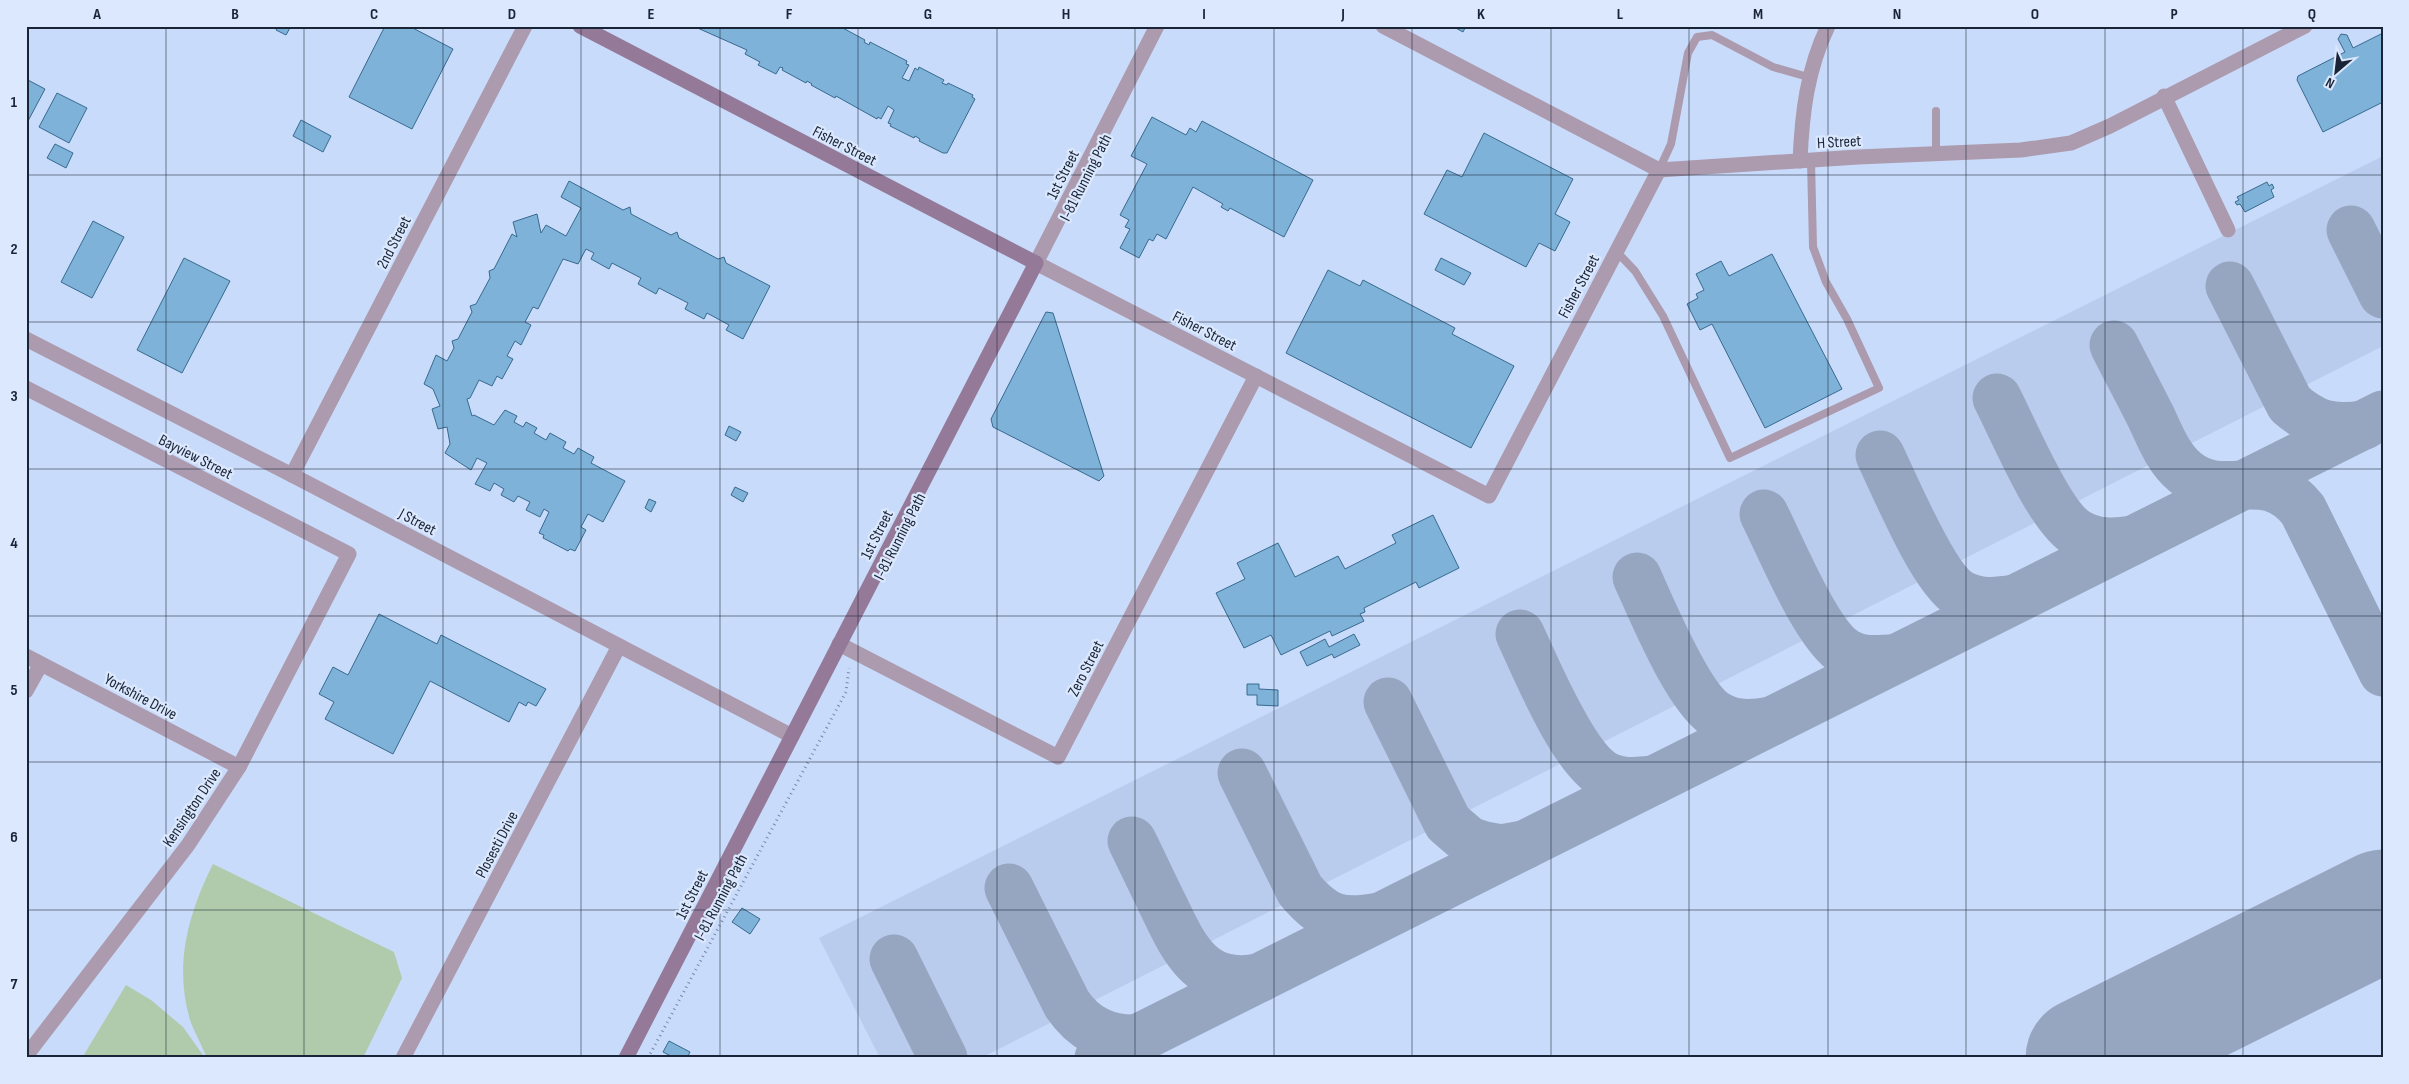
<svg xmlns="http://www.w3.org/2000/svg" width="2409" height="1084" viewBox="0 0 2409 1084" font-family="'Sofia Sans Condensed',sans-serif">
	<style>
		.built { fill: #b9ccee }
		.green { fill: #b0cbac }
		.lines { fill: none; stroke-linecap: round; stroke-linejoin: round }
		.taxiway { stroke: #96a6c1; stroke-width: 49 }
		.runway { stroke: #96a6c1; stroke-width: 121 }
		.building { fill: #7eb2d9; stroke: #386a8e }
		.path { stroke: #7a89a3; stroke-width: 3; stroke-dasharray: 1 4; stroke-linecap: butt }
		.lane { stroke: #ac9aae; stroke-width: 8 }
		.street { stroke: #ac9aae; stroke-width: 15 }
		.secondary { stroke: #947a98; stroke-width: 15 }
		.grid { fill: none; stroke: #192437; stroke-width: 1; stroke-opacity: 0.55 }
		.labels { text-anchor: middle; stroke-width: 4.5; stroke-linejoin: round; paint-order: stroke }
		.street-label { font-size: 16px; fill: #192437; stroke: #dce8fd }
		.neatline { fill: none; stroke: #192437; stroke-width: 2 }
		.grid-label { font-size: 16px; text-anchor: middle; font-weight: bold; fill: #192437 }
	</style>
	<rect width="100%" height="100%" fill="#c9dbfa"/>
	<path class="built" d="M 2383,156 L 2383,346 L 981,1058 L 880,1058 L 819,938 Z"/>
	<g class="green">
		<path d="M 213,864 L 394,952 L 402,978 L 363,1058 L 207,1058 C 202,1046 196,1035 191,1023 C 173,967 188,914 213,864 Z"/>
		<path d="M 126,985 L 151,1000 L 183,1027 L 205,1058 L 82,1058 Z"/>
	</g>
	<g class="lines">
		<g class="taxiway">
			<path d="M 2351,230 L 2383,294"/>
			<path d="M 2230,286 L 2290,404 C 2316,426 2330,429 2364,425"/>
			<path d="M 2114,345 C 2126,369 2139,393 2151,417 C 2160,436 2168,458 2185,472 C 2225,505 2264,461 2303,510 L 2383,672"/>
			<path d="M 1997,398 C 2014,431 2049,516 2077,533 C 2095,544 2114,543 2133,540"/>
			<path d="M 1880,455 C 1895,486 1933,578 1960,594 C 1978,604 1996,602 2015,599"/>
			<path d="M 1764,514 C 1781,547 1816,634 1845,652 C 1861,662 1879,660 1897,658"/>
			<path d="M 1637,577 C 1652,610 1690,703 1720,717 C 1737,726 1754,724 1772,721"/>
			<path d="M 1520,634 C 1537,670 1574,762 1608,777 C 1623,784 1638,781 1654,780"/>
			<path d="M 1388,702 L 1448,823 L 1469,841 L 1484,846 L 1501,849 L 1524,845"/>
			<path d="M 1242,773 L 1300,890 C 1325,920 1342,924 1379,917"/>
			<path d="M 1132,841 C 1143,863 1153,885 1164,907 C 1185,951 1202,988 1259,978"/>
			<path d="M 1009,888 L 1067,1004 C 1084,1029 1107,1040 1137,1039"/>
			<path d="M 894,959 L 943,1058"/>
			<path d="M 1099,1058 L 2383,415"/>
		</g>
		<path class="runway" d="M 2086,1058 L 2383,910"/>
	</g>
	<g class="building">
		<path d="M 278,26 L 291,26 L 286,35 L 276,30 Z"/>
		<path d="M 385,26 L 409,26 L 453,49 L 412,129 L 349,97 Z"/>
		<path d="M 693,26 L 836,26 L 840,29 L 841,27 L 865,40 L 864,42 L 869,45 L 870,42 L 907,61 L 906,64 L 909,65 L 902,78 L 909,81 L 915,68 L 918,70 L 919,67 L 944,80 L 942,83 L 947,85 L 948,83 L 973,95 L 972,97 L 975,99 L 947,153 L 943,153 L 919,141 L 920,139 L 915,136 L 914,138 L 890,126 L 891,124 L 888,123 L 894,110 L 888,106 L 881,119 L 878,117 L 877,119 L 836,96 L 835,98 L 811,85 L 812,84 L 807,81 L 806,83 L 782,70 L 783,68 L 780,67 L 776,74 L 758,65 L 760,62 L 745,54 L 747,50 Z"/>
		<path d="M 1452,26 L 1466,26 L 1463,32 Z"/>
		<path d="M 2383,33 L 2383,102 L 2323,132 L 2297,80 L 2298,76 L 2345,52 L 2338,39 L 2341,34 L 2347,35 L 2353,48 Z"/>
		<path d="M 26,79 L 45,89 L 28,121 L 26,120 Z"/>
		<path d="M 57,93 L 87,108 L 69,143 L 39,127 Z"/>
		<path d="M 1152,117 L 1186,135 L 1190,128 L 1196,132 L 1202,121 L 1313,180 L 1284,237 L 1230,208 L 1228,211 L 1221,207 L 1223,204 L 1193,187 L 1166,239 L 1157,234 L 1153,241 L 1149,239 L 1139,258 L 1120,248 L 1130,229 L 1125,227 L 1129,220 L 1120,215 L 1147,164 L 1131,156 Z"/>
		<path d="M 301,120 L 331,136 L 323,152 L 293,136 Z"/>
		<path d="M 1484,133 L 1573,179 L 1555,214 L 1570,222 L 1555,251 L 1539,243 L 1526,267 L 1424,214 L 1447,170 L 1462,177 Z"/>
		<path d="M 55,144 L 73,153 L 66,168 L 47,158 Z"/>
		<path d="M 569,181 L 623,210 L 630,207 L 631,214 L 671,235 L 677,232 L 679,238 L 718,259 L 724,257 L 726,263 L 770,286 L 743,339 L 726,330 L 729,325 L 707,313 L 704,319 L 685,309 L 688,303 L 659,288 L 656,294 L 638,284 L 641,278 L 612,263 L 609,269 L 591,259 L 594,253 L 586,249 L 578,264 L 563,259 L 538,309 L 533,307 L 525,322 L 531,325 L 521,345 L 515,341 L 507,356 L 513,359 L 502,379 L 497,376 L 492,386 L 479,380 L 470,398 L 467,399 L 472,416 L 474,415 L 494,425 L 505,410 L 517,416 L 514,422 L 523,427 L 526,422 L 537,428 L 534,433 L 546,440 L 550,433 L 566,442 L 563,448 L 574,454 L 578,448 L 594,457 L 591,463 L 625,481 L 603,522 L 588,514 L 581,527 L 586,530 L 575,551 L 570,549 L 568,551 L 543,538 L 544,535 L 539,533 L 549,512 L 544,509 L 540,517 L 526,510 L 530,502 L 518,496 L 514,502 L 501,495 L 504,489 L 494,483 L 490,491 L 475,484 L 487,463 L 477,458 L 471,470 L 445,453 L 450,444 L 447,427 L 438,429 L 432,409 L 440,406 L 433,389 L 424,384 L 436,355 L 447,361 L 454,348 L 452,341 L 458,339 L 472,312 L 470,306 L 476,304 L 490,278 L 489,271 L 494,269 L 512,234 L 517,237 L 513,222 L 537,214 L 541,233 L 546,225 L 566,236 L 581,208 L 561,197 Z"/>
		<path d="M 2267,182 L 2269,186 L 2272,184 L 2274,188 L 2271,190 L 2274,197 L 2245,212 L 2240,204 L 2237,205 L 2235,202 L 2239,200 L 2237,197 Z"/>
		<path d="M 93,221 L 124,237 L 92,298 L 61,282 Z"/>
		<path d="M 1772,254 L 1842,389 L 1765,428 L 1712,324 L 1700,330 L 1687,304 L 1698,298 L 1696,294 L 1704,290 L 1696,274 L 1721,261 L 1729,276 Z"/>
		<path d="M 184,258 L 230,281 L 182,373 L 137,350 Z"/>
		<path d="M 1441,258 L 1471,273 L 1464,285 L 1435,270 Z"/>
		<path d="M 1328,270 L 1360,286 L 1363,280 L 1455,328 L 1452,334 L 1514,366 L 1471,448 L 1286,353 Z"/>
		<path d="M 1046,312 L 1053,313 L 1104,476 L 1099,481 L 993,427 L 991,419 Z"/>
		<path d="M 729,426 L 741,432 L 736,441 L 725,435 Z"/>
		<path d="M 735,487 L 748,493 L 743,502 L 731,495 Z"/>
		<path d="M 649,499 L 656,502 L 651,512 L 645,508 Z"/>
		<path d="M 1433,515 L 1459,568 L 1419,588 L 1416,582 L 1364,608 L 1365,612 L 1360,614 L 1364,621 L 1332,636 L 1330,631 L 1281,655 L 1271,635 L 1244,648 L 1216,593 L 1245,579 L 1237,563 L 1278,543 L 1295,577 L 1338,556 L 1345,569 L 1396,543 L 1392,535 Z"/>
		<path d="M 379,614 L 437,644 L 441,635 L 546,689 L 536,706 L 528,702 L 526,706 L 519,702 L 509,722 L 430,681 L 393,754 L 325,719 L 334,702 L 319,694 L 333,667 L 348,675 Z"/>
		<path d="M 1354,634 L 1360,645 L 1334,658 L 1332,654 L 1307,666 L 1300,652 L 1325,639 L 1329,647 Z"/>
		<path d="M 1247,684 L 1259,684 L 1259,689 L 1278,690 L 1278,706 L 1257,705 L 1257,695 L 1247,695 Z"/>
		<path d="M 742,908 L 760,919 L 750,934 L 732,922 Z"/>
		<path d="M 669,1041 L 690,1052 L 687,1058 L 675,1058 L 663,1052 Z"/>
	</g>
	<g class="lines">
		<path class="path" d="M 648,1058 L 846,692 L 849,668"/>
		<g class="lane">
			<path d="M 1936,154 L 1936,111"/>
			<path d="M 1659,170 L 1671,144 L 1688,53 L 1697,37 L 1712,35 L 1773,67 L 1808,77"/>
			<path d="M 1616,251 L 1635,271 L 1663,316 L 1730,458 L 1879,388 L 1847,319 L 1826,282 L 1813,247 L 1811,160"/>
		</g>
		<g class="street">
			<path d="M 1157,26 L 1036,263 L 1489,496 L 1659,170"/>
			<path d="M 1383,26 L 1659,170 L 1858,157 L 2021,150 L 2071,143 L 2110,126 L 2305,26"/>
			<path d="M 2164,96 L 2228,230"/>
			<path d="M 1800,161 C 1802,113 1807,70 1828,26"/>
			<path d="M 26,339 L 292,475 L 792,736"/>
			<path d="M 26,388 L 349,554 L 239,767 L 188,845 L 26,1056"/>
			<path d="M 292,475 L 525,26"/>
			<path d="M 839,644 L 1058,757 L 1256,376"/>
			<path d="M 26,656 L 239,767"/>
			<path d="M 26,691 L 41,664"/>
			<path d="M 403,1058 L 619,646"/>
		</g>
		<path class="secondary" d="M 580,26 L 1036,263 L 626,1058"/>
	</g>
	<path class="grid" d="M 166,26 L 166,1058M 304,26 L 304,1058M 443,26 L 443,1058M 581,26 L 581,1058M 720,26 L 720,1058M 858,26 L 858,1058M 997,26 L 997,1058M 1135,26 L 1135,1058M 1274,26 L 1274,1058M 1412,26 L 1412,1058M 1551,26 L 1551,1058M 1689,26 L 1689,1058M 1828,26 L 1828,1058M 1966,26 L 1966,1058M 2105,26 L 2105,1058M 2243,26 L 2243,1058M 26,175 L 2383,175M 26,322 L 2383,322M 26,469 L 2383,469M 26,616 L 2383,616M 26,762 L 2383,762M 26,910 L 2383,910"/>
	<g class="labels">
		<g class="street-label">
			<text transform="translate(1839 141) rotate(-3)" y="6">H Street</text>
			<text transform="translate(845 145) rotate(27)" y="6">Fisher Street</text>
			<text transform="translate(1062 174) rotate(-63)" y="6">1st Street</text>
			<text transform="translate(1085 177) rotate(-63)" y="6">I-81 Running Path</text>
			<text transform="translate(393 242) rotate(-63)" y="6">2nd Street</text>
			<text transform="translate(1578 286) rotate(-62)" y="6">Fisher Street</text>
			<text transform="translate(1205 330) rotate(27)" y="6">Fisher Street</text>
			<text transform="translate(196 456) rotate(27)" y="6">Bayview Street</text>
			<text transform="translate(418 521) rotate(28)" y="6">J Street</text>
			<text transform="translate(876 534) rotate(-63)" y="6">1st Street</text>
			<text transform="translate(899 536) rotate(-63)" y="6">I-81 Running Path</text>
			<text transform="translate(1085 668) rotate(-63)" y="6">Zero Street</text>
			<text transform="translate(141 696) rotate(28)" y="6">Yorkshire Drive</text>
			<text transform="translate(191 807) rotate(-56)" y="6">Kensington Drive</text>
			<text transform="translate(496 844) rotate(-62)" y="6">Plosesti Drive</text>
			<text transform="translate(691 894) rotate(-63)" y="6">1st Street</text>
			<text transform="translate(720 897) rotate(-62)" y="6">I-81 Running Path</text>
		</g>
	</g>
	<rect width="2409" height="1084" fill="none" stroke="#dce8fd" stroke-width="55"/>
	<g transform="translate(2336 72) rotate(208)" stroke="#dce8fd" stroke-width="4" paint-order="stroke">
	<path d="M0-4L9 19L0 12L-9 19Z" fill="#192437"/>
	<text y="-8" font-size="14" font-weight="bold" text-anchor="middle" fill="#192437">N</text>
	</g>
	<rect x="28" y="28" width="2354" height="1028" class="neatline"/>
	<g class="grid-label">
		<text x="97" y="19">A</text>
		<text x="235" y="19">B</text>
		<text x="374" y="19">C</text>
		<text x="512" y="19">D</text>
		<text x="651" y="19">E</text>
		<text x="789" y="19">F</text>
		<text x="928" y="19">G</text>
		<text x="1066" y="19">H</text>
		<text x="1204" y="19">I</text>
		<text x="1343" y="19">J</text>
		<text x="1481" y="19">K</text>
		<text x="1620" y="19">L</text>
		<text x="1758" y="19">M</text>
		<text x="1897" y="19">N</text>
		<text x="2035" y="19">O</text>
		<text x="2174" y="19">P</text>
		<text x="2312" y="19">Q</text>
		<text x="14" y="107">1</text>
		<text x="14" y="254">2</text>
		<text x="14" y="401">3</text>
		<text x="14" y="548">4</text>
		<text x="14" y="695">5</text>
		<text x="14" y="842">6</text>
		<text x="14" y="989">7</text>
	</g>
</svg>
